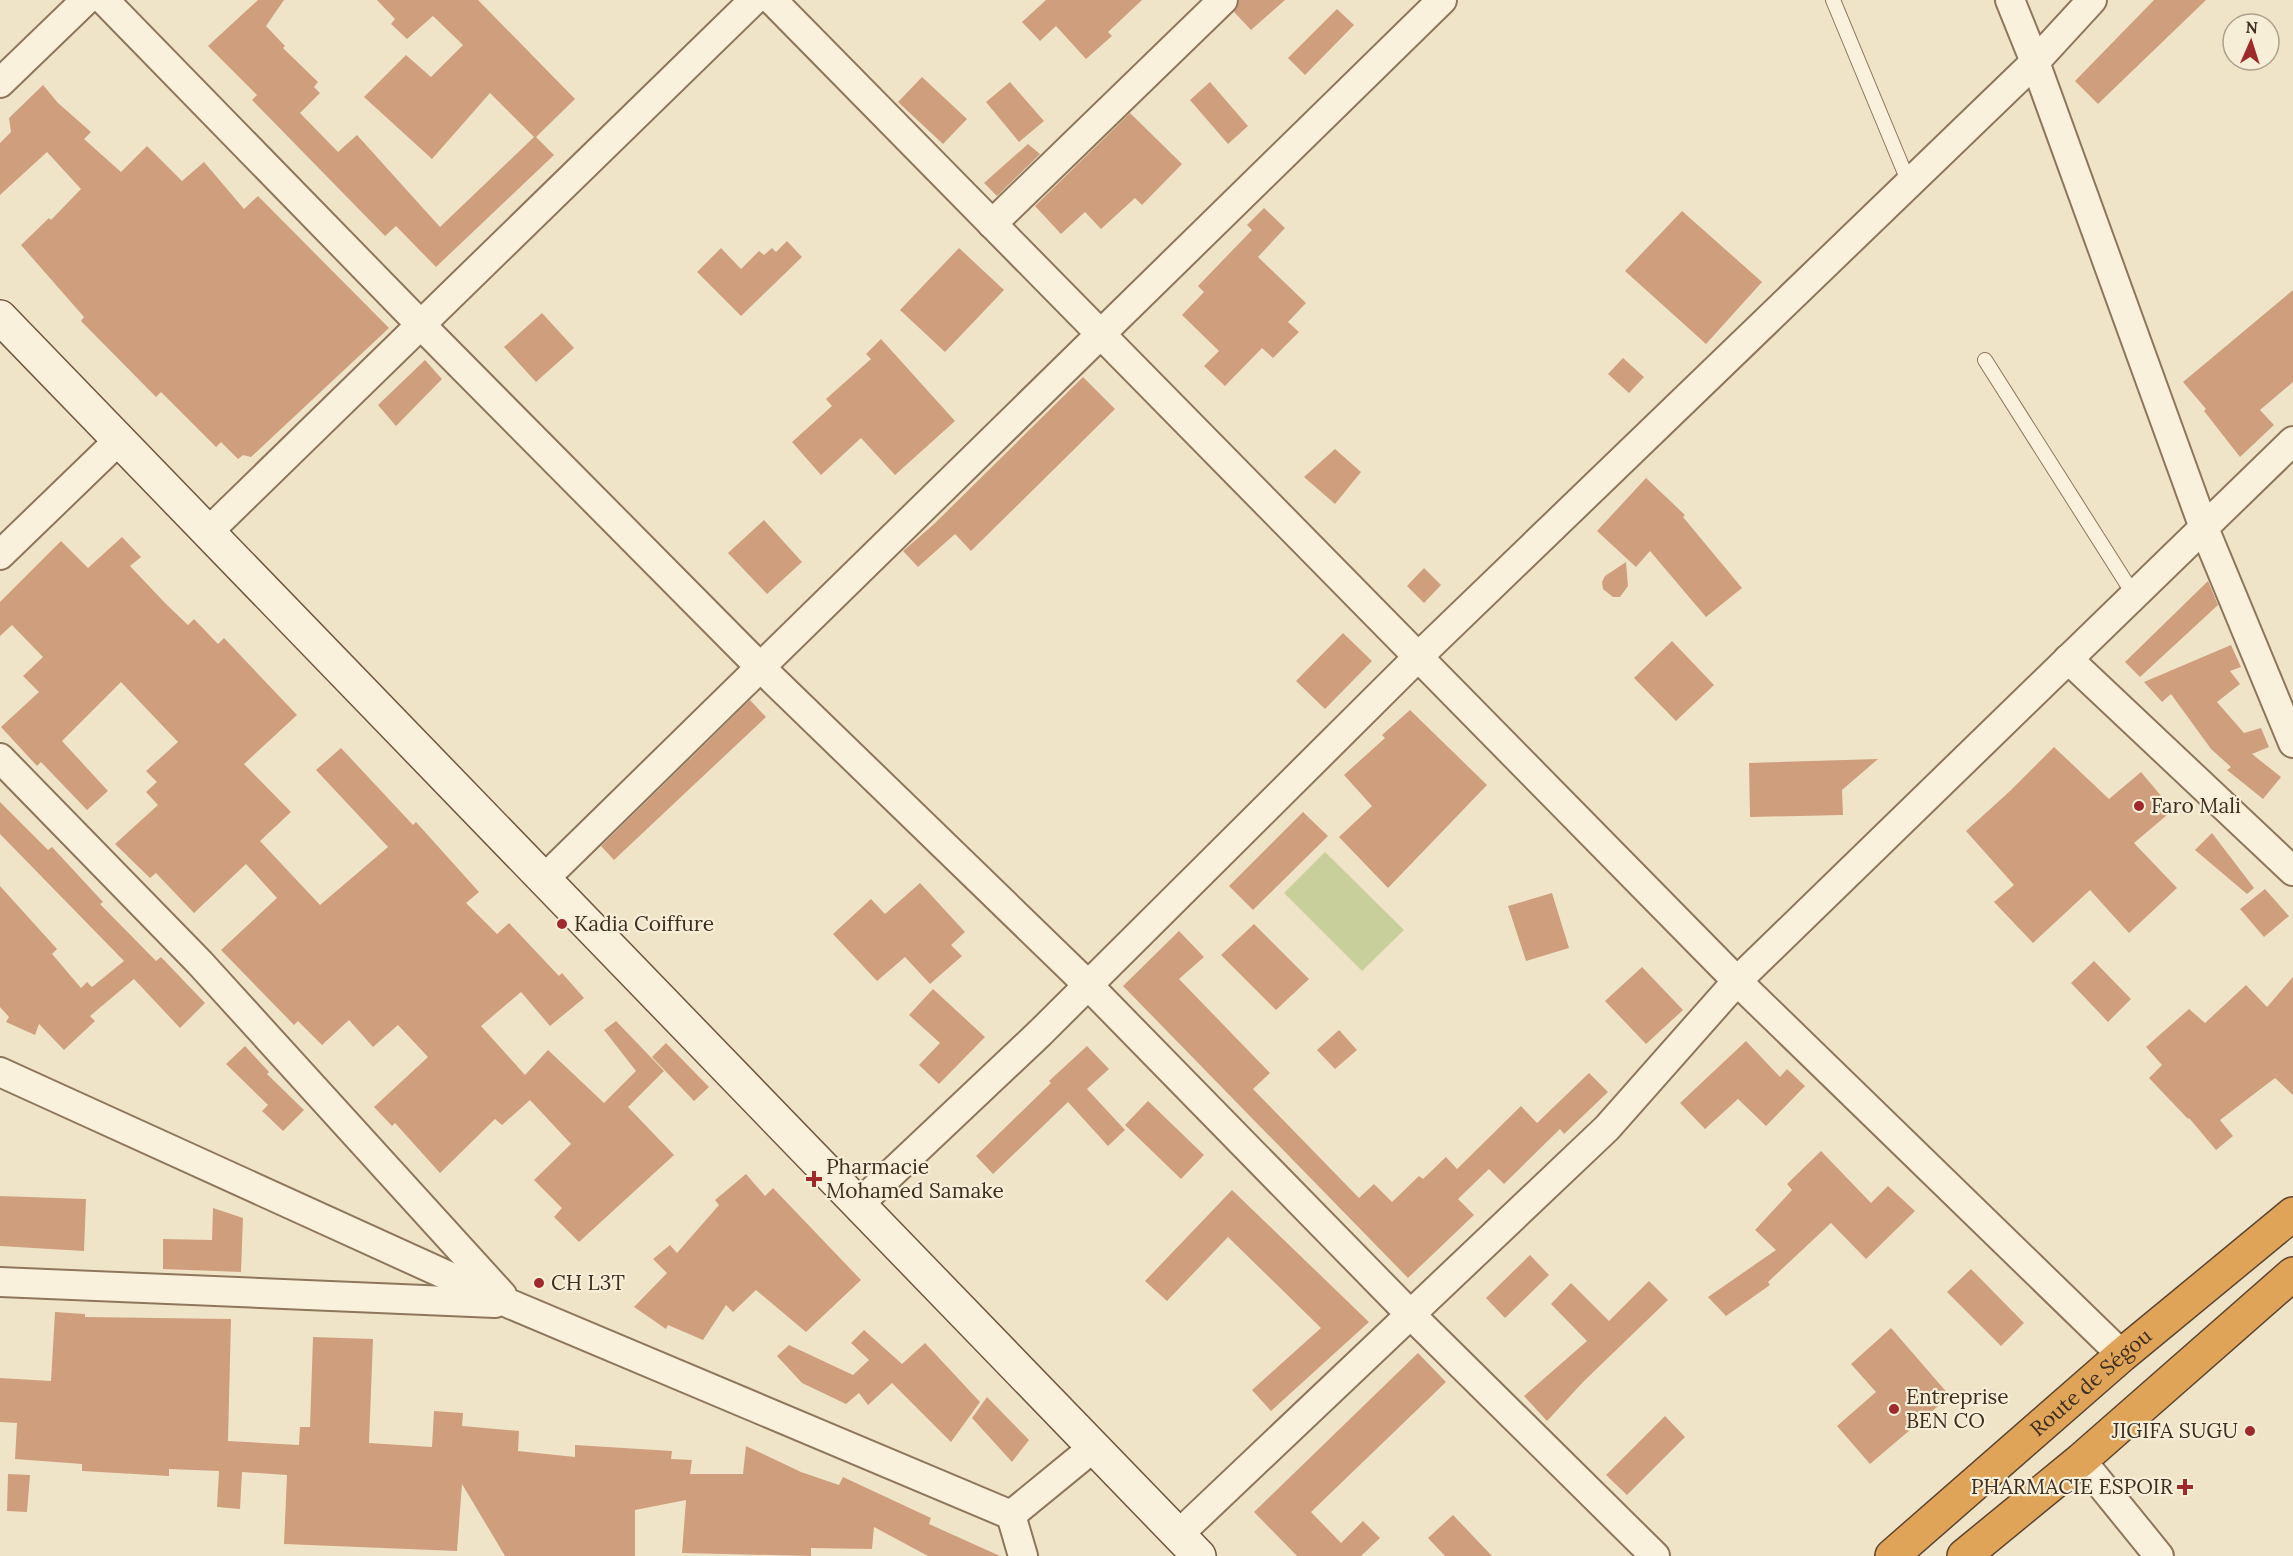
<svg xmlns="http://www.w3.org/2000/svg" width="2293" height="1556" viewBox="0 0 2293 1556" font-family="Lora,serif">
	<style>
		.green { fill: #c9cf9b }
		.building { fill: #cf9f7d }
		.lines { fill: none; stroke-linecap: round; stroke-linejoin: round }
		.lane-casing { stroke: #8d765c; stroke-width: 16 }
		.street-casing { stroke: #8d765c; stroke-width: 32 }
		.secondary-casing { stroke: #6f573f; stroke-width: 36 }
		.highway-casing { stroke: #5b4430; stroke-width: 36 }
		.lane { stroke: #faf1dc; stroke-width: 14 }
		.street { stroke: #faf1dc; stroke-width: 28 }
		.secondary { stroke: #faf1dc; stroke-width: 33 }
		.highway { stroke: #e0a458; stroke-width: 33 }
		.poi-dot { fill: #9e2a2b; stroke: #f7eed8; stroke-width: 2 }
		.labels { text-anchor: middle; stroke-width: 4.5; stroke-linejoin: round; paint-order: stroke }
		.poi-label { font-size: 21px; fill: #3d2e20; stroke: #f7eed8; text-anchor: start }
		.street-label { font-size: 21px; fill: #3d2e20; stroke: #f7eed8 }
	</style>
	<rect width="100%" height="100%" fill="#f0e4c8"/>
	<path class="green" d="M 1325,852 L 1404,930 L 1362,971 L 1284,893 Z"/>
	<g class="building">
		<path d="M 258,0 L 284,0 L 266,26 L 285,46 L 283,48 L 318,82 L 314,87 L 320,93 L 300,113 L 338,152 L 357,135 L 440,227 L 534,137 L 490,93 L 432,159 L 364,97 L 406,55 L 431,77 L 463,45 L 433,16 L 407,39 L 391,24 L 395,19 L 377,0 L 478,0 L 575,99 L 536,137 L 554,155 L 436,267 L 396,226 L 385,236 L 252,100 L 257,95 L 208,46 Z"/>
		<path d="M 1046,0 L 1142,0 L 1108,32 L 1112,36 L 1086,59 L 1056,26 L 1040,41 L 1022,22 Z"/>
		<path d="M 1239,0 L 1285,0 L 1251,30 L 1234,12 Z"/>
		<path d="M 2154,0 L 2206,0 L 2098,104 L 2075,81 Z"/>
		<path d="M 1337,9 L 1354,25 L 1305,75 L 1288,58 Z"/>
		<path d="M 922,77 L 967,119 L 943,144 L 898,102 Z"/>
		<path d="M 1010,82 L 1044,121 L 1019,142 L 986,102 Z"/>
		<path d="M 1210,82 L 1248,126 L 1228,144 L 1190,100 Z"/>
		<path d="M 43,85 L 58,103 L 91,132 L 84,139 L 121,172 L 147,146 L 182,181 L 204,162 L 244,209 L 258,196 L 389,328 L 251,457 L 243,455 L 238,459 L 221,442 L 216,447 L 161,392 L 156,397 L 81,321 L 84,317 L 21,245 L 49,218 L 51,220 L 81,189 L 47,152 L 0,195 L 0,143 L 11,132 L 9,118 Z"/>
		<path d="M 1130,113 L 1182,164 L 1142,205 L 1135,198 L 1101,229 L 1085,212 L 1061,234 L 1035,206 Z"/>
		<path d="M 1028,144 L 1040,154 L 997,196 L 984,183 Z"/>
		<path d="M 1264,208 L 1285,228 L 1258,257 L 1306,303 L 1288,322 L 1299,332 L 1273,358 L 1262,348 L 1225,386 L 1204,366 L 1219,351 L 1182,315 L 1204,292 L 1198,286 L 1252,230 L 1247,225 Z"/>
		<path d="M 1682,211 L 1762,282 L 1706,344 L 1625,271 Z"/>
		<path d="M 787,241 L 802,257 L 741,316 L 697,272 L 721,248 L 741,269 L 759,251 L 764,255 L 772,248 L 776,252 Z"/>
		<path d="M 959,248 L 1004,290 L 945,352 L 900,310 Z"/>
		<path d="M 2293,290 L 2293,382 L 2260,410 L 2274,425 L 2240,457 L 2204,411 L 2206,409 L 2183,382 Z"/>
		<path d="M 542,313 L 574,348 L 536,382 L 504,347 Z"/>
		<path d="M 881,339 L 955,421 L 895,475 L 861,438 L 821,475 L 792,442 L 832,406 L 826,399 L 871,359 L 866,354 Z"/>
		<path d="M 1623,358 L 1644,377 L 1629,393 L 1608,374 Z"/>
		<path d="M 425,360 L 442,379 L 396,426 L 378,405 Z"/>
		<path d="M 1083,377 L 1115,409 L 971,551 L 955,534 L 918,567 L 903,551 L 934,524 Z"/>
		<path d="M 1335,449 L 1361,472 L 1335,504 L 1304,477 Z"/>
		<path d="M 1646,478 L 1685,515 L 1683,517 L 1742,588 L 1706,617 L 1650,551 L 1636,567 L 1597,531 Z"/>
		<path d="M 764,520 L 802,562 L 767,594 L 728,553 Z"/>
		<path d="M 122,537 L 141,557 L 130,566 L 166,604 L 188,625 L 194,619 L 218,644 L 224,638 L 297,715 L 244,764 L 291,812 L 260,841 L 320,905 L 388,847 L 316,770 L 341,748 L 413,825 L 416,822 L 479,892 L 466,903 L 497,934 L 509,923 L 559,976 L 562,973 L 584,998 L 550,1026 L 521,992 L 481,1026 L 525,1075 L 548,1050 L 604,1103 L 636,1071 L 604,1030 L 616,1021 L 664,1071 L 628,1107 L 674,1155 L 579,1242 L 554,1217 L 562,1208 L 534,1180 L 571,1144 L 530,1100 L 502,1125 L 495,1119 L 440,1173 L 395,1123 L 392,1126 L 374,1107 L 428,1057 L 398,1025 L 373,1047 L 349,1020 L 322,1045 L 298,1021 L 294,1025 L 221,950 L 277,898 L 246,864 L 194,913 L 156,873 L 150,878 L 115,844 L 158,805 L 146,792 L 157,782 L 146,771 L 178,742 L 121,682 L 62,741 L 108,791 L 87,810 L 41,762 L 37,766 L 1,727 L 39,692 L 23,676 L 43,657 L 12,625 L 0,636 L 0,602 L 61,541 L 88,568 Z"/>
		<path d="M 1626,562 L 1628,586 L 1620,597 L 1613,597 L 1603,589 L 1602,582 L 1605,576 Z"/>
		<path d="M 1424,568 L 1441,585 L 1424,603 L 1407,586 Z"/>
		<path d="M 2208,581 L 2218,605 L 2140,677 L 2125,662 Z"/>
		<path d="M 1343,633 L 1372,661 L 1325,709 L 1296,681 Z"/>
		<path d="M 1672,641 L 1714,685 L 1676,721 L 1634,678 Z"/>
		<path d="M 2231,645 L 2241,667 L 2230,671 L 2240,684 L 2217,702 L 2244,733 L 2261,728 L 2269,747 L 2252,754 L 2281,777 L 2263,799 L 2227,770 L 2231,767 L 2211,749 L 2171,694 L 2162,702 L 2144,682 Z"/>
		<path d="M 750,700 L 766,717 L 614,860 L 601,846 Z"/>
		<path d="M 1410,710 L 1487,785 L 1388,888 L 1339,837 L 1372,806 L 1344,775 L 1385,738 L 1382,735 Z"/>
		<path d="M 2054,747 L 2109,799 L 2141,772 L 2173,810 L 2134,843 L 2177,888 L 2129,933 L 2090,890 L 2033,943 L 1994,902 L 2014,885 L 1966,831 L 2010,791 Z"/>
		<path d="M 1878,759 L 1842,790 L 1843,815 L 1750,817 L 1749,763 Z"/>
		<path d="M 0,802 L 48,850 L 52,847 L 103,902 L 100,904 L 156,961 L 161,957 L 205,1003 L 180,1028 L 134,979 L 90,1016 L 95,1021 L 64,1050 L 39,1024 L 35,1035 L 6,1022 L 9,1017 L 0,1007 L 0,886 L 57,949 L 52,954 L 81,988 L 87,982 L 92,987 L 124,961 L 0,834 Z"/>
		<path d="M 1303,812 L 1328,836 L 1253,910 L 1229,886 Z"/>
		<path d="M 2212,833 L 2254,888 L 2247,894 L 2195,850 Z"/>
		<path d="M 920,883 L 965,932 L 951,945 L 962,956 L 930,984 L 905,957 L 877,981 L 833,934 L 871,899 L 885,914 Z"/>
		<path d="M 2265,889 L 2289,916 L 2264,937 L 2240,909 Z"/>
		<path d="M 1552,893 L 1569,948 L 1526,961 L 1508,906 Z"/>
		<path d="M 1254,924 L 1309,979 L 1276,1010 L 1221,955 Z"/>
		<path d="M 1179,931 L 1204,957 L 1179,979 L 1270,1073 L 1253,1089 L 1359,1198 L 1374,1184 L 1392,1202 L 1419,1176 L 1423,1179 L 1446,1157 L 1457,1169 L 1521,1106 L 1537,1123 L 1589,1073 L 1608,1092 L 1564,1134 L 1560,1129 L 1504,1184 L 1489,1169 L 1458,1199 L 1474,1215 L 1408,1278 L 1123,986 Z"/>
		<path d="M 2094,961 L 2131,999 L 2108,1022 L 2071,983 Z"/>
		<path d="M 1642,967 L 1683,1010 L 1646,1044 L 1605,1001 Z"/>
		<path d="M 2293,977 L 2293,1095 L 2275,1078 L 2220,1120 L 2233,1136 L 2216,1150 L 2189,1118 L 2188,1119 L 2149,1078 L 2162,1065 L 2146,1047 L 2189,1009 L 2205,1023 L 2246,985 L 2267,1007 Z"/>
		<path d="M 933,989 L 985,1037 L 939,1084 L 919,1065 L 940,1043 L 909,1015 Z"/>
		<path d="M 1339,1030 L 1357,1050 L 1335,1069 L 1317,1050 Z"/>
		<path d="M 1746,1041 L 1780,1077 L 1787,1069 L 1805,1086 L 1766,1126 L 1738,1099 L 1705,1129 L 1680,1103 Z"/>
		<path d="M 666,1043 L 709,1087 L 694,1101 L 652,1057 Z"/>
		<path d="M 245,1046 L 269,1072 L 267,1074 L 304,1110 L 283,1131 L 262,1111 L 268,1105 L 226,1064 Z"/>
		<path d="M 1087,1046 L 1109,1069 L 1087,1089 L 1125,1130 L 1108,1146 L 1068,1102 L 993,1174 L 976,1156 L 1051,1083 L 1049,1081 Z"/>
		<path d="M 1148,1101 L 1204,1155 L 1181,1179 L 1125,1125 Z"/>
		<path d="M 1821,1151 L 1871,1203 L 1888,1186 L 1915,1211 L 1866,1259 L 1831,1223 L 1768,1282 L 1770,1285 L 1726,1316 L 1708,1297 L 1776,1250 L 1755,1230 L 1792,1190 L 1787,1184 Z"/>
		<path d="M 746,1174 L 765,1196 L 773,1188 L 861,1280 L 806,1332 L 756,1290 L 733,1312 L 726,1305 L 703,1340 L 668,1325 L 666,1329 L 634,1307 L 667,1273 L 653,1259 L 670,1245 L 677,1253 L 719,1205 L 715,1200 Z"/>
		<path d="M 1232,1190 L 1369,1322 L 1271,1411 L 1252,1390 L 1321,1328 L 1228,1237 L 1167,1301 L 1145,1281 Z"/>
		<path d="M 0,1196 L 86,1199 L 84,1251 L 0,1246 Z"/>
		<path d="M 213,1208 L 243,1218 L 241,1272 L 163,1269 L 163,1239 L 212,1240 Z"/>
		<path d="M 1530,1255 L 1549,1275 L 1505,1318 L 1486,1298 Z"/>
		<path d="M 1971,1269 L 2024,1323 L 2001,1346 L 1947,1292 Z"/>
		<path d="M 1649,1281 L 1668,1300 L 1583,1382 L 1547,1421 L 1524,1396 L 1587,1341 L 1551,1304 L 1571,1283 L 1609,1321 Z"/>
		<path d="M 55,1312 L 85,1314 L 85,1317 L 231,1319 L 228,1441 L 299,1445 L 300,1427 L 310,1427 L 313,1337 L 373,1339 L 369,1443 L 432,1447 L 434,1411 L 463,1413 L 462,1426 L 519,1431 L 518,1451 L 575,1457 L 575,1445 L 672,1451 L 671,1459 L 692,1460 L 690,1474 L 743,1474 L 746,1446 L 801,1472 L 839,1485 L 843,1477 L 931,1518 L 929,1524 L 1000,1556 L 928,1556 L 874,1527 L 872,1549 L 811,1548 L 811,1556 L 682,1553 L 686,1500 L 635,1510 L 635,1556 L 505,1556 L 462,1484 L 457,1551 L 284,1544 L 287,1475 L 242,1472 L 240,1509 L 217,1507 L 219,1471 L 169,1469 L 169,1476 L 82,1471 L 82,1464 L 15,1459 L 17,1423 L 0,1422 L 0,1378 L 51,1381 Z"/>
		<path d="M 1891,1328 L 1950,1396 L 1870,1464 L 1837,1426 L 1876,1392 L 1851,1364 Z"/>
		<path d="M 864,1330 L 902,1364 L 925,1343 L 980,1402 L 951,1442 L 892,1383 L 868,1405 L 859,1393 L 846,1404 L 802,1383 L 777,1356 L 789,1345 L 853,1375 L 869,1360 L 851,1343 Z"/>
		<path d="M 1418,1353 L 1446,1382 L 1311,1512 L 1341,1543 L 1363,1521 L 1380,1538 L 1361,1556 L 1297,1556 L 1254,1512 Z"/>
		<path d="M 987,1397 L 1029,1440 L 1012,1462 L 972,1418 Z"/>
		<path d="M 1665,1416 L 1685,1437 L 1627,1495 L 1606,1475 Z"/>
		<path d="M 8,1474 L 30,1475 L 27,1512 L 7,1511 Z"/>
		<path d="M 1453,1515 L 1492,1556 L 1445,1556 L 1428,1538 Z"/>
	</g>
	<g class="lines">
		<defs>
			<g id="lane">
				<path d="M 1833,0 L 1909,183"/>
				<path d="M 1985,360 L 2134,595"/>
			</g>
			<g id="street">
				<path d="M 104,0 L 421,325 L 760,667 L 1087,984 L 1410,1314 L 1655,1556"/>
				<path d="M 772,0 L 1737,981 L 2122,1355"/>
				<path d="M 2010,0 L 2035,62 L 2204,528 L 2293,743"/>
				<path d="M 0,83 L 86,0"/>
				<path d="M 992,224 L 1223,0"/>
				<path d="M 208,532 L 754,0"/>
				<path d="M 0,555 L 119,440"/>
				<path d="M 2068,659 L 2293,871"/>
				<path d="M 0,758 L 200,963 L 502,1295"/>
				<path d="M 544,879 L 1442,0"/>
				<path d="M 0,1072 L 510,1304 L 1011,1515 L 1094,1447"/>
				<path d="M 859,1204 L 1040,1033 L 1418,657 L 2035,62 L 2092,0"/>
				<path d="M 0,1282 L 495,1303"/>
				<path d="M 2081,1460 L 2159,1556"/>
				<path d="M 1011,1515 L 1023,1556"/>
				<path d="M 1179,1534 L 1607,1128 L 1737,981 L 2293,441"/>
			</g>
			<path id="secondary" d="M 0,317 L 1199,1556"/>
			<g id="highway">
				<path id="s1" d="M 1892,1556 L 2122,1355 L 2293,1214"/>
				<path d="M 1964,1556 L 2081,1460 L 2293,1274"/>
			</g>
		</defs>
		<use href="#lane" class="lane-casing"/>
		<use href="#street" class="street-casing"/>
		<use href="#secondary" class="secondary-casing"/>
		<use href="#highway" class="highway-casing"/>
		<use href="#lane" class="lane"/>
		<use href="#street" class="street"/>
		<use href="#secondary" class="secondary"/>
		<use href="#highway" class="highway"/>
	</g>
	<g class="poi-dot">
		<circle cx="2139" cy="806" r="6"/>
		<circle cx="562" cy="924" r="6"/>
		<path d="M811 1170h6v6h6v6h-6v6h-6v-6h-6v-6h6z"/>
		<circle cx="539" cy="1283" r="6"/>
		<circle cx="1894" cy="1409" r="6"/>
		<circle cx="2250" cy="1431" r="6"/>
		<path d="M2182 1478h6v6h6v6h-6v6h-6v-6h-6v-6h6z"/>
	</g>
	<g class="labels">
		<g class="poi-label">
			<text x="2151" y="813">Faro Mali</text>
			<text x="574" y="931">Kadia Coiffure</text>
			<text x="826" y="1174">Pharmacie<tspan x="826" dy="24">Mohamed Samake</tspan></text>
			<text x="551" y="1290">CH L3T</text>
			<text x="1906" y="1404">Entreprise<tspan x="1906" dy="24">BEN CO</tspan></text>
			<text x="2238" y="1438" text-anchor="end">JIGIFA SUGU</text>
			<text x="2173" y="1494" text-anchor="end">PHARMACIE ESPOIR</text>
		</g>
		<g class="street-label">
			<text dy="7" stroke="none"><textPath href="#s1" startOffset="264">Route de Ségou</textPath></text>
		</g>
	</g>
	<g transform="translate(2251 42) rotate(3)"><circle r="28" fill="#f7eed8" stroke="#ada18e" stroke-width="1.5"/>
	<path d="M0-4.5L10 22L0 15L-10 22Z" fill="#9e2a2b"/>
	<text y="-9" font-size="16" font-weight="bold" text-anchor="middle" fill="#3d2e20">N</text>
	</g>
</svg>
